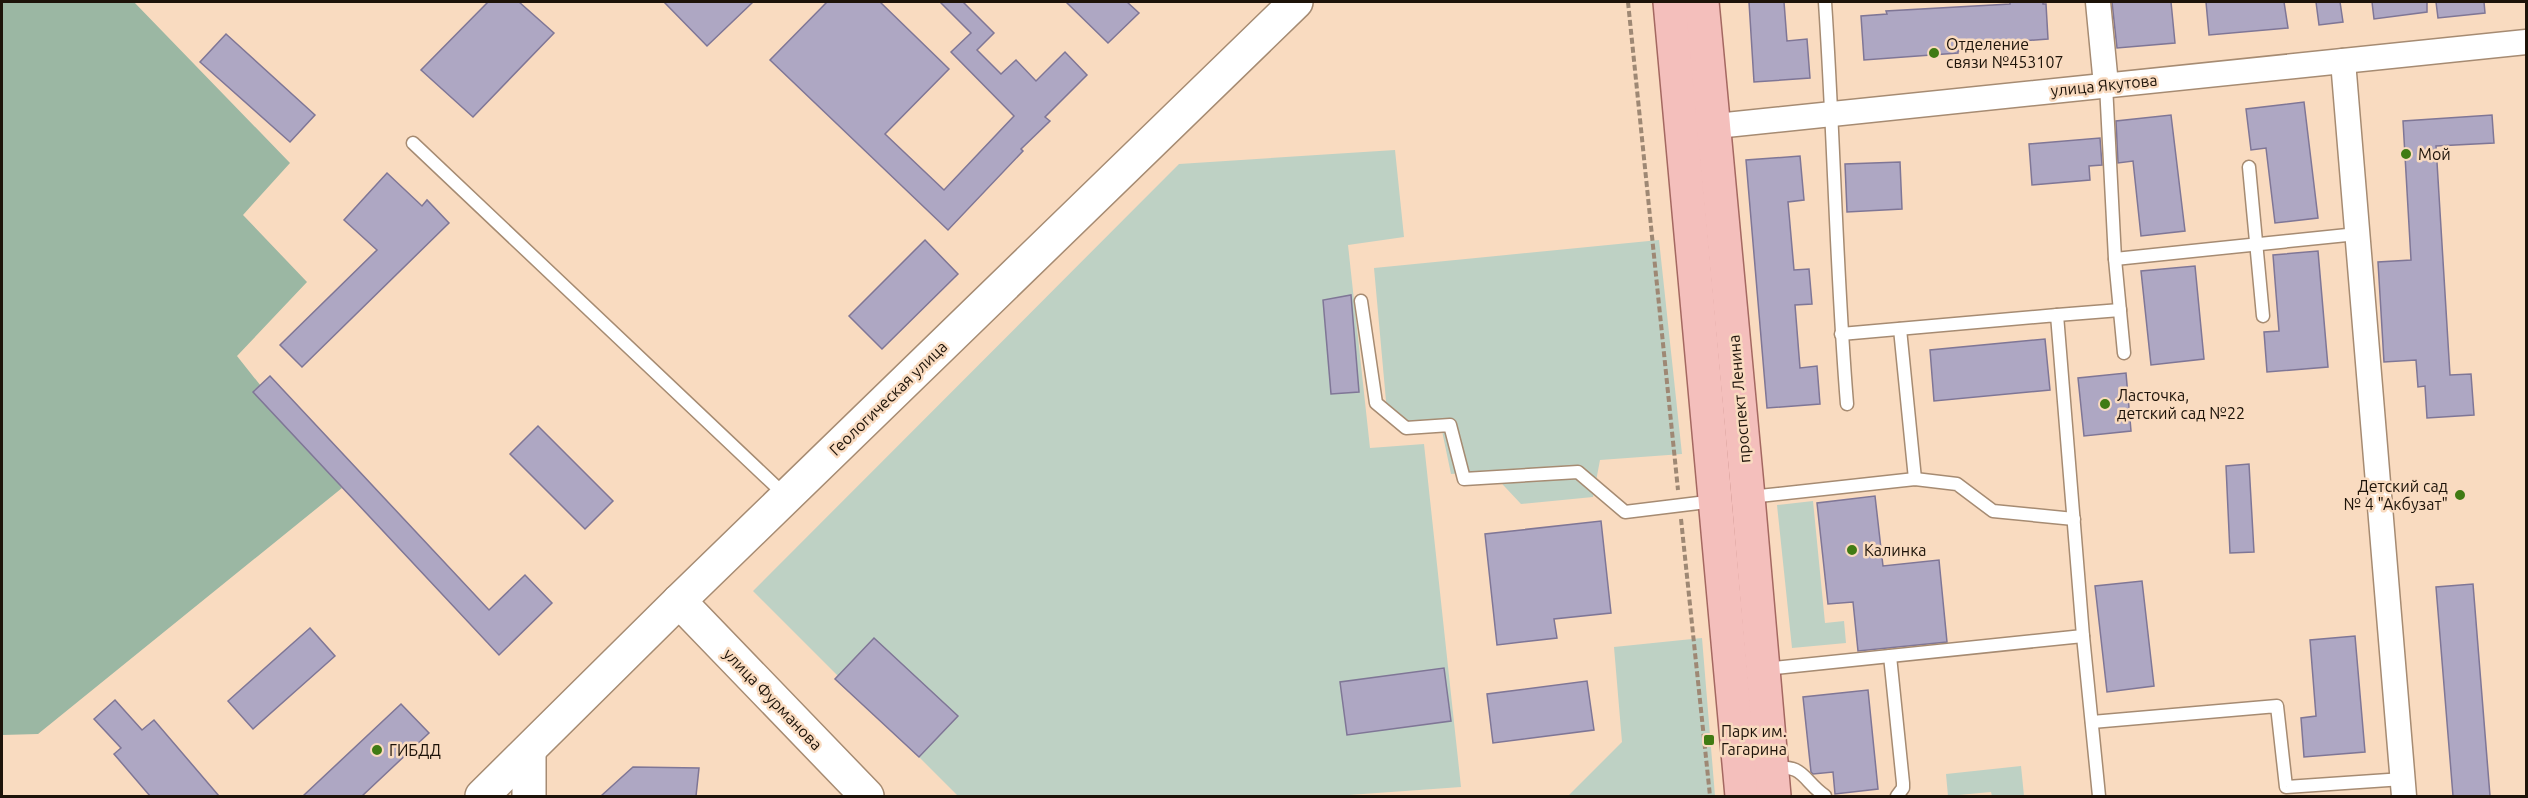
<svg xmlns="http://www.w3.org/2000/svg" width="2528" height="798" viewBox="0 0 2528 798" font-family="Ubuntu,sans-serif">
	<style>
		.green { fill: #bed1c4 }
		.forest { fill: #9bb7a3 }
		.building { fill: #aea7c3; stroke: #7f7696; stroke-width: 1.5 }
		.lines { fill: none; stroke-linecap: round; stroke-linejoin: round }
		.lane-casing { stroke: #a68b72; stroke-width: 15 }
		.street-casing { stroke: #a68b72; stroke-width: 27 }
		.secondary-casing { stroke: #a68b72; stroke-width: 36 }
		.primary-casing { stroke: #a46861; stroke-width: 36 }
		.path { stroke: #9e8874; stroke-width: 4; stroke-dasharray: 6 3; stroke-linecap: butt }
		.lane { stroke: #fff; stroke-width: 12 }
		.street { stroke: #fff; stroke-width: 24 }
		.secondary { stroke: #fff; stroke-width: 33 }
		.primary { stroke: #f4bfbc; stroke-width: 33 }
		.poi-dot { fill: #407b13; stroke: #f9dbc0; stroke-width: 2 }
		.labels { text-anchor: middle; stroke-width: 5; stroke-linejoin: round; paint-order: stroke }
		.poi-label { font-size: 16px; fill: #1d1309; stroke: #f9dbc0; text-anchor: start }
		.street-label { font-size: 16px; fill: #1d1309; stroke: #f9dbc0 }
	</style>
	<rect width="100%" height="100%" fill="#f9dbc0"/>
	<g class="green">
		<path d="M 1395,150 L 1404,237 L 1348,245 L 1370,448 L 1424,444 L 1461,787 L 1335,796 L 958,796 L 753,591 L 1179,164 Z"/>
		<path d="M 1659,240 L 1682,454 L 1600,460 L 1593,497 L 1521,504 L 1490,471 L 1451,474 L 1441,426 L 1388,423 L 1374,268 Z"/>
		<path d="M 1813,501 L 1825,623 L 1844,621 L 1846,643 L 1792,648 L 1777,505 Z"/>
		<path d="M 1702,638 L 1715,796 L 1568,796 L 1622,742 L 1614,647 Z"/>
		<path d="M 2021,766 L 2024,796 L 1992,796 L 1991,792 L 1948,796 L 1946,774 Z"/>
	</g>
	<path class="forest" d="M 2,2 L 134,2 L 290,163 L 243,215 L 307,282 L 237,356 L 342,488 L 38,734 L 2,735 Z"/>
	<g class="building">
		<path d="M 488,2 L 519,2 L 554,33 L 473,117 L 421,70 Z"/>
		<path d="M 664,2 L 753,2 L 707,46 Z"/>
		<path d="M 827,2 L 880,2 L 949,69 L 885,134 L 944,190 L 1014,116 L 951,52 L 971,33 L 940,2 L 963,2 L 994,33 L 977,50 L 1001,74 L 1016,60 L 1036,81 L 1065,52 L 1087,75 L 1045,117 L 1050,121 L 1021,149 L 1023,151 L 948,230 L 770,60 Z"/>
		<path d="M 1066,2 L 1127,2 L 1139,13 L 1108,43 Z"/>
		<path d="M 1749,2 L 1784,2 L 1787,41 L 1807,39 L 1810,78 L 1754,82 Z"/>
		<path d="M 2010,2 L 2043,2 L 2043,4 L 2046,4 L 2048,39 L 2021,41 L 2021,46 L 1958,51 L 1958,53 L 1864,60 L 1861,16 L 1887,14 L 1886,11 L 2010,4 Z"/>
		<path d="M 2112,2 L 2171,2 L 2175,43 L 2117,48 Z"/>
		<path d="M 2206,2 L 2284,2 L 2288,28 L 2209,35 Z"/>
		<path d="M 2316,2 L 2340,2 L 2343,22 L 2319,25 Z"/>
		<path d="M 2372,2 L 2427,2 L 2427,12 L 2374,19 Z"/>
		<path d="M 2436,2 L 2484,2 L 2485,13 L 2438,18 Z"/>
		<path d="M 226,34 L 315,115 L 290,142 L 200,62 Z"/>
		<path d="M 2304,102 L 2318,218 L 2275,223 L 2266,148 L 2251,150 L 2246,109 Z"/>
		<path d="M 2171,115 L 2185,231 L 2141,236 L 2133,161 L 2118,163 L 2116,121 Z"/>
		<path d="M 2492,115 L 2494,143 L 2436,146 L 2450,375 L 2471,374 L 2474,415 L 2427,418 L 2425,386 L 2418,387 L 2416,360 L 2384,362 L 2378,262 L 2411,260 L 2403,121 Z"/>
		<path d="M 2100,138 L 2102,165 L 2089,166 L 2090,180 L 2032,185 L 2029,144 Z"/>
		<path d="M 1800,156 L 1804,200 L 1788,202 L 1794,270 L 1809,269 L 1812,304 L 1795,305 L 1800,368 L 1817,366 L 1820,404 L 1767,408 L 1746,160 Z"/>
		<path d="M 1900,162 L 1902,209 L 1847,212 L 1845,164 Z"/>
		<path d="M 387,173 L 422,206 L 427,200 L 449,223 L 302,367 L 280,345 L 377,250 L 344,220 Z"/>
		<path d="M 925,240 L 958,274 L 882,349 L 849,316 Z"/>
		<path d="M 2318,251 L 2328,367 L 2267,372 L 2264,332 L 2279,331 L 2273,255 Z"/>
		<path d="M 2195,266 L 2204,359 L 2151,365 L 2141,271 Z"/>
		<path d="M 1351,295 L 1359,392 L 1331,394 L 1323,300 Z"/>
		<path d="M 2045,339 L 2050,390 L 1934,401 L 1930,350 Z"/>
		<path d="M 2126,373 L 2131,431 L 2084,436 L 2078,378 Z"/>
		<path d="M 270,376 L 489,610 L 525,575 L 552,603 L 499,655 L 253,392 Z"/>
		<path d="M 538,426 L 613,501 L 585,529 L 510,454 Z"/>
		<path d="M 2249,464 L 2254,552 L 2230,553 L 2226,466 Z"/>
		<path d="M 1875,496 L 1883,566 L 1939,560 L 1947,642 L 1858,651 L 1853,602 L 1828,604 L 1817,503 Z"/>
		<path d="M 1601,521 L 1611,613 L 1554,619 L 1557,638 L 1497,645 L 1485,534 Z"/>
		<path d="M 2142,581 L 2154,686 L 2107,692 L 2095,586 Z"/>
		<path d="M 2473,584 L 2490,796 L 2453,796 L 2436,587 Z"/>
		<path d="M 310,628 L 335,656 L 253,729 L 228,701 Z"/>
		<path d="M 2355,636 L 2365,752 L 2304,757 L 2301,718 L 2316,716 L 2310,640 Z"/>
		<path d="M 874,638 L 958,716 L 919,757 L 835,679 Z"/>
		<path d="M 1444,668 L 1451,721 L 1347,735 L 1340,682 Z"/>
		<path d="M 1587,681 L 1594,730 L 1493,743 L 1487,694 Z"/>
		<path d="M 1868,690 L 1878,789 L 1835,794 L 1833,772 L 1813,774 L 1811,772 L 1803,697 Z"/>
		<path d="M 115,700 L 142,730 L 154,720 L 219,796 L 150,796 L 114,754 L 121,748 L 94,719 Z"/>
		<path d="M 401,704 L 429,733 L 362,796 L 303,796 Z"/>
		<path d="M 633,767 L 699,768 L 696,796 L 601,796 Z"/>
	</g>
	<g class="lines">
		<defs>
			<g id="lane">
				<path d="M 1825,2 C 1834,136 1836,270 1847,404"/>
				<path d="M 2106,85 L 2115,259 L 2124,353"/>
				<path d="M 413,143 L 786,496"/>
				<path d="M 2249,167 L 2263,316"/>
				<path d="M 2115,259 L 2357,234"/>
				<path d="M 1361,301 L 1376,403 L 1406,428 L 1450,425 L 1464,479 L 1578,472 L 1625,512 L 1715,501"/>
				<path d="M 2057,315 L 2120,310"/>
				<path d="M 1900,329 L 1915,479"/>
				<path d="M 1841,334 L 2057,315 L 2083,636 L 2099,796"/>
				<path d="M 1750,497 L 1915,479 L 1957,484 L 1993,511 L 2074,519"/>
				<path d="M 1890,656 L 1903,783 L 1903,788 L 1897,796"/>
				<path d="M 1765,669 L 2083,636"/>
				<path d="M 2092,722 L 2277,706 L 2286,787 L 2403,779"/>
				<path d="M 1772,768 C 1805,764 1802,780 1825,796"/>
			</g>
			<g id="street">
				<path d="M 2098,2 L 2106,85"/>
				<path d="M 2343,61 L 2404,796"/>
				<path d="M 1697,128 L 2526,42"/>
			</g>
			<g id="secondary">
				<path d="M 679,601 L 867,796"/>
				<path d="M 529,751 L 529,796"/>
				<path d="M 482,796 L 679,601 L 1296,2"/>
			</g>
			<g id="primary">
				<path d="M 1670,2 L 1742,796"/>
				<path d="M 1702,2 L 1748,497 L 1774,796"/>
			</g>
		</defs>
		<use href="#lane" class="lane-casing"/>
		<use href="#street" class="street-casing"/>
		<use href="#secondary" class="secondary-casing"/>
		<use href="#primary" class="primary-casing"/>
		<g class="path">
			<path d="M 1628,2 L 1678,490"/>
			<path d="M 1681,519 L 1710,796"/>
		</g>
		<use href="#lane" class="lane"/>
		<use href="#street" class="street"/>
		<use href="#secondary" class="secondary"/>
		<use href="#primary" class="primary"/>
	</g>
	<g class="poi-dot">
		<circle cx="1934" cy="53" r="6"/>
		<circle cx="2406" cy="154" r="6"/>
		<circle cx="2105" cy="404" r="6"/>
		<circle cx="2460" cy="495" r="6"/>
		<circle cx="1852" cy="550" r="6"/>
		<rect x="1703" y="734" width="12" height="12" rx="3"/>
		<circle cx="377" cy="750" r="6"/>
	</g>
	<g class="labels">
		<g class="poi-label">
			<text x="1946" y="50">Отделение<tspan x="1946" dy="18">связи №453107</tspan></text>
			<text x="2418" y="160">Мой</text>
			<text x="2117" y="401">Ласточка,<tspan x="2117" dy="18">детский сад №22</tspan></text>
			<text x="2448" y="492" text-anchor="end">Детский сад<tspan x="2448" dy="18">№ 4 "Акбузат"</tspan></text>
			<text x="1864" y="556">Калинка</text>
			<text x="1721" y="737">Парк им.<tspan x="1721" dy="18">Гагарина</tspan></text>
			<text x="389" y="756">ГИБДД</text>
		</g>
		<g class="street-label">
			<text transform="translate(2104 85) rotate(-6)" y="6">улица Якутова</text>
			<text transform="translate(888 398) rotate(-44)" y="6">Геологическая улица</text>
			<text transform="translate(1739 399) rotate(-95)" y="6">проспект Ленина</text>
			<text transform="translate(773 699) rotate(46)" y="6">улица Фурманова</text>
		</g>
	</g>
	<rect width="2528" height="798" fill="none" stroke="#1d1309" stroke-width="6"/>
</svg>
